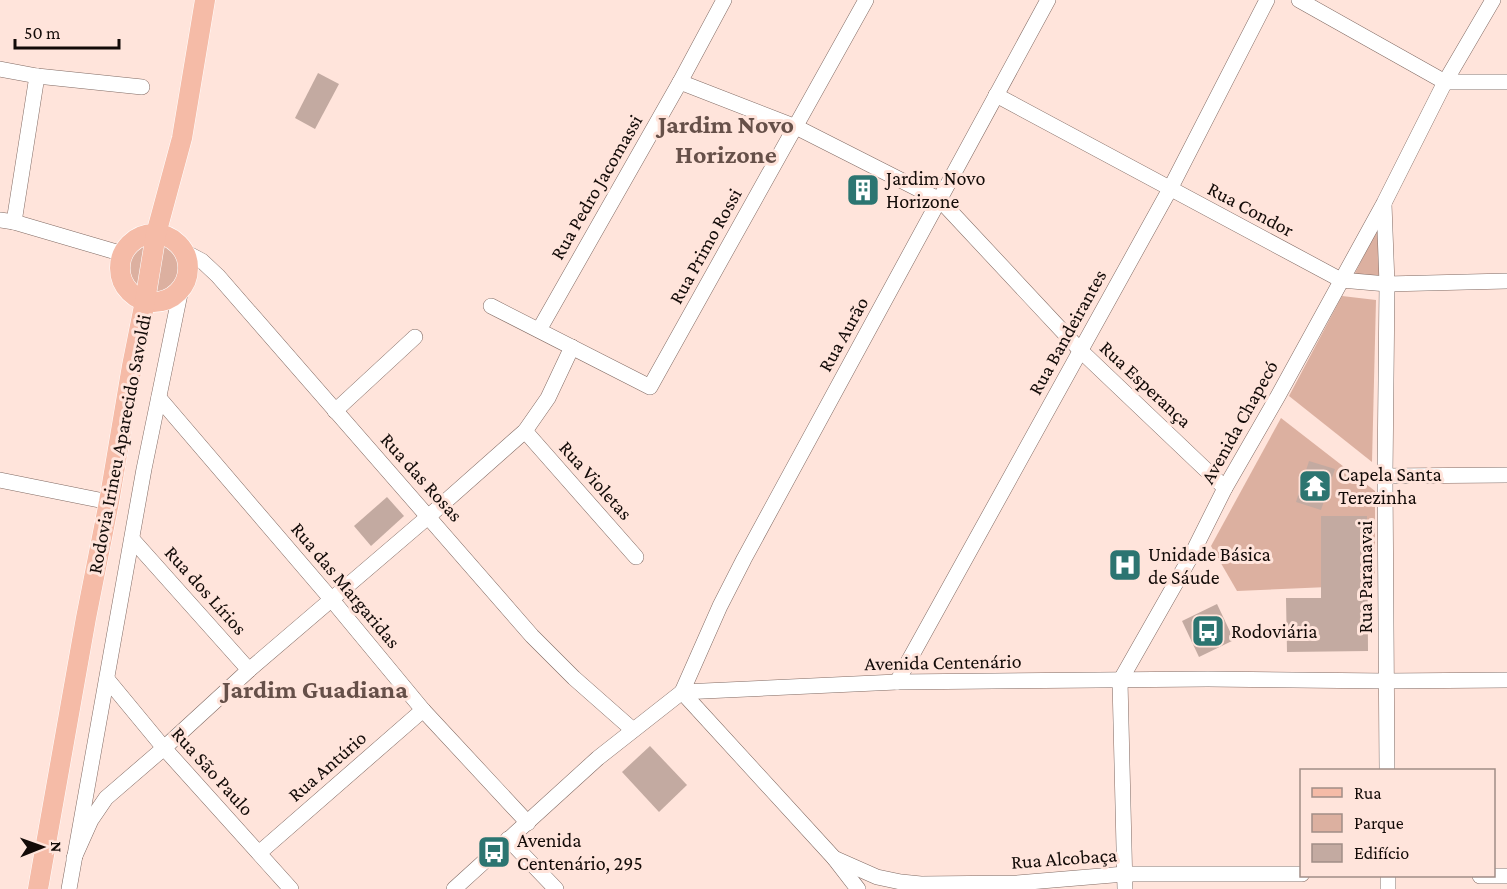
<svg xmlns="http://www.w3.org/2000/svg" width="1507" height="889" viewBox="0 0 1507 889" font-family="'Crimson Pro',serif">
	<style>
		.green { fill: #dcb0a0 }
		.building { fill: #c3aaa1 }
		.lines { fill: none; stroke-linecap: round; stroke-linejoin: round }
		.minor-casing { stroke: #816a63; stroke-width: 16 }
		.major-casing { stroke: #fff; stroke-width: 21 }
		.minor { stroke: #fff; stroke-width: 15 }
		.major { stroke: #f5bba7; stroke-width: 20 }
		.labels { text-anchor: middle; stroke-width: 6; stroke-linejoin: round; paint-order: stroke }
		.poi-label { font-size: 20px; fill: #130b08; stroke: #ffe4db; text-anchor: start }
		.street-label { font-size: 20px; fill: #130b08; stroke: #ffe4db }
		.district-label { font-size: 26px; font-weight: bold; fill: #665049; stroke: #ffe4db }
	</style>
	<rect width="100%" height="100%" fill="#ffe4db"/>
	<g class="green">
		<path d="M 1377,230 L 1382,282 L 1352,279 Z"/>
		<path d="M 164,238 C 170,241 176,244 179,250 C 182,253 182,259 183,263 C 183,284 174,297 153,299 Z"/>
		<path d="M 148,239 L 138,295 C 113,279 125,250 148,239 Z"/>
		<path d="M 1342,296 L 1376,300 L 1372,462 L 1289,396 Z"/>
		<path d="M 1281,418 L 1375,491 L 1375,585 L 1237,591 L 1211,546 Z"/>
	</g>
	<g class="building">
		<path d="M 318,73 L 339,84 L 315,129 L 295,118 Z"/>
		<path d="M 857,177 L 877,187 L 868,204 L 849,194 Z"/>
		<path d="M 1309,461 L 1335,469 L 1321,510 L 1296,502 Z"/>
		<path d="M 387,497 L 404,516 L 371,546 L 354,526 Z"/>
		<path d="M 1321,516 L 1367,516 L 1368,651 L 1287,652 L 1286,598 L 1321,598 Z"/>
		<path d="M 1217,604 L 1234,640 L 1199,657 L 1182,621 Z"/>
		<path d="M 650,746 L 687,785 L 659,812 L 622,772 Z"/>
	</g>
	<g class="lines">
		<defs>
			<g id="minor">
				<path d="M 1299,0 L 1445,82 L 1507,82"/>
				<path d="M 0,69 L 37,76 L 142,87"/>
				<path d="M 680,82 L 796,127 L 940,200 L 1081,351 L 1225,488"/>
				<path d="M 996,95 L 1341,280 L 1387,284 L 1507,281"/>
				<path d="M 1384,204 L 1387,284 L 1385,476 L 1387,770"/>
				<path d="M 0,220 L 14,222 L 123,254"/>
				<path d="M 14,222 L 37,76"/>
				<path d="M 183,251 L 202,261 L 218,276 L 532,636 L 574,678 L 633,730"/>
				<path d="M 491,306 L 650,387 L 866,0"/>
				<path d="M 539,330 L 680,82 L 724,0"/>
				<path d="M 159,398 L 332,600 L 423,710 L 528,823"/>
				<path d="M 335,411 L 415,337"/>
				<path d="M 525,431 L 636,557"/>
				<path d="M 1385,476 L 1507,475"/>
				<path d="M 0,480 L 109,502"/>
				<path d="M 132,539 L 249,670"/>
				<path d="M 107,679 L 164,748 L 291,889"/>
				<path d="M 897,682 L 1170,189 L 1267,0"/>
				<path d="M 682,692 L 720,606 L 744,559 L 1048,0"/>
				<path d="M 682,692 L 834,858 L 858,889"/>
				<path d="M 508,839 L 556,889"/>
				<path d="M 259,853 L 423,710"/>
				<path d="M 74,858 L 91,820 L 106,798 L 164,748 L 249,670 L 429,516 L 525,431 L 548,398 L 572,347"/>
				<path d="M 834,858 L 877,877 L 901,882 L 921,884 L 1017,883 L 1125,874 L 1302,874"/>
				<path d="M 1388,876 L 1388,889"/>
				<path d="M 1480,876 L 1507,876"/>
				<path d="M 69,889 L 144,469 L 181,289"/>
				<path d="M 454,889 L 598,758 L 682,692 L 897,682 L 1208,679 L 1386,681 L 1507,680"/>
				<path d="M 1125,889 L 1120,681 L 1190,558 L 1225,488 L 1278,396 L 1384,203 L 1445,82 L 1493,0"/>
			</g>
			<g id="major">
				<circle cx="154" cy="268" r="34"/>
				<path d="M 38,889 L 86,618 L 109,502 L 132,366 L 145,301 L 156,234 L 182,138 L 205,0"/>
			</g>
		</defs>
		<use href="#minor" class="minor-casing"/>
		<use href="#major" class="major-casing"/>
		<use href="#minor" class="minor"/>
		<use href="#major" class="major"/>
	</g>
	<defs>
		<symbol id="building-square" viewBox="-11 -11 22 22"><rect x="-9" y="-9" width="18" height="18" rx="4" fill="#2c7571" stroke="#ffe4db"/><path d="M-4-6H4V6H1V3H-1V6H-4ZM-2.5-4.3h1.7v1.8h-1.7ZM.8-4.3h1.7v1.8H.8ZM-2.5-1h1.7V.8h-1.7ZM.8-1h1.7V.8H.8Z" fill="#fff"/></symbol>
		<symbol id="temple-square" viewBox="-11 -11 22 22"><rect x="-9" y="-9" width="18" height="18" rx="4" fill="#2c7571" stroke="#ffe4db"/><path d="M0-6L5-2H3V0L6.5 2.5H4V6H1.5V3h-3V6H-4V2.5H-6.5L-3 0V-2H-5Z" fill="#fff"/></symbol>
		<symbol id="hospital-square" viewBox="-11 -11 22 22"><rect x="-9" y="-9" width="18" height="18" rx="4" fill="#2c7571" stroke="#ffe4db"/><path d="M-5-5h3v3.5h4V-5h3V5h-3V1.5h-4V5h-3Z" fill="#fff"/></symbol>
		<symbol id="bus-square" viewBox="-11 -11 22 22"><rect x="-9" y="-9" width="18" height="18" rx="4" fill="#2c7571" stroke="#ffe4db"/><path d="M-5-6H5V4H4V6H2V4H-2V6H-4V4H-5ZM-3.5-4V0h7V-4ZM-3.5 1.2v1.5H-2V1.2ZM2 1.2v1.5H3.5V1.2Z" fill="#fff"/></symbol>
	</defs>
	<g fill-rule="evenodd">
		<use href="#building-square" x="844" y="171" width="38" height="38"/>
		<use href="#temple-square" x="1296" y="467" width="38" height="38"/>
		<use href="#hospital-square" x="1106" y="546" width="38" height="38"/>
		<use href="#bus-square" x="1189" y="612" width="38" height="38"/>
		<use href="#bus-square" x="475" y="833" width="38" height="38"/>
	</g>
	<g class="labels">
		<g class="poi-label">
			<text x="886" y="185">Jardim Novo<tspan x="886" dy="23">Horizone</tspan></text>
			<text x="1338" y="481">Capela Santa<tspan x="1338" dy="23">Terezinha</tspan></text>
			<text x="1148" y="561">Unidade Básica<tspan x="1148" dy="23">de Sáude</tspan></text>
			<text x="1231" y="638">Rodoviária</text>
			<text x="517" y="847">Avenida<tspan x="517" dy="23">Centenário, 295</tspan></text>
		</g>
		<g class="street-label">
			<text transform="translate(596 187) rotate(-60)" y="7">Rua Pedro Jacomassi</text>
			<text transform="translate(1251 209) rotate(28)" y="7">Rua Condor</text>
			<text transform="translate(705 246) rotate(-61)" y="7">Rua Primo Rossi</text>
			<text transform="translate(1067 332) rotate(-61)" y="7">Rua Bandeirantes</text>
			<text transform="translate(843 334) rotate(-61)" y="7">Rua Aurão</text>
			<text transform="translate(1146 384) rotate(43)" y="7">Rua Esperança</text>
			<text transform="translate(1239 422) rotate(-61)" y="7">Avenida Chapecó</text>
			<text transform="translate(119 444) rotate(-79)" y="7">Rodovia Irineu Aparecido Savoldi</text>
			<text transform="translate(422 477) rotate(48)" y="7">Rua das Rosas</text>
			<text transform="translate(596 480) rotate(48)" y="7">Rua Violetas</text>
			<text transform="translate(1365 577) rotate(-90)" y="7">Rua Paranavai</text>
			<text transform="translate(346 585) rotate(50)" y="7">Rua das Margaridas</text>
			<text transform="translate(206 590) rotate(48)" y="7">Rua dos Lírios</text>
			<text transform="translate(943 662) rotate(-1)" y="7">Avenida Centenário</text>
			<text transform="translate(327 766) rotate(-41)" y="7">Rua Antúrio</text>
			<text transform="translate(213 771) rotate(48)" y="7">Rua São Paulo</text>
			<text transform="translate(1064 858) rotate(-4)" y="7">Rua Alcobaça</text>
		</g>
		<g class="district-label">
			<text x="726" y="133">Jardim Novo<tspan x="726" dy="30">Horizone</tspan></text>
			<text x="315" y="698">Jardim Guadiana</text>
		</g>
	</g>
	<rect x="1300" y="769" width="195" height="108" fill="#ffe4db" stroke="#a18d87" stroke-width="1.5"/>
	<rect x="1312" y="788" width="30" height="9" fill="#f5bba7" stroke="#a18d87" stroke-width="1.5"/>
	<text x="1354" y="799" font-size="18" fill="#130b08">Rua</text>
	<rect x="1312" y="814" width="30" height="18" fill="#dcb0a0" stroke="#a18d87" stroke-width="1.5"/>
	<text x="1354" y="829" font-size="18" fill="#130b08">Parque</text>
	<rect x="1312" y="844" width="30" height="18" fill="#c3aaa1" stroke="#a18d87" stroke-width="1.5"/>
	<text x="1354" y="859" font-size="18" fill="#130b08">Edifício</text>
	<g transform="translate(42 847) rotate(89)" stroke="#ffe4db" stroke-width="4.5" paint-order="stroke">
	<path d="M0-4.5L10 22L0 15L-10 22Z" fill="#130b08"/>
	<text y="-9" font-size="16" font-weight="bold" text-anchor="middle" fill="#130b08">N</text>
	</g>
	<path d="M15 39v9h104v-9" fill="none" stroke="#130b08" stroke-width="3"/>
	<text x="24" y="39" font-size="18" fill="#130b08" stroke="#ffe4db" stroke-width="4.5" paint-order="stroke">50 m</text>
</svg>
